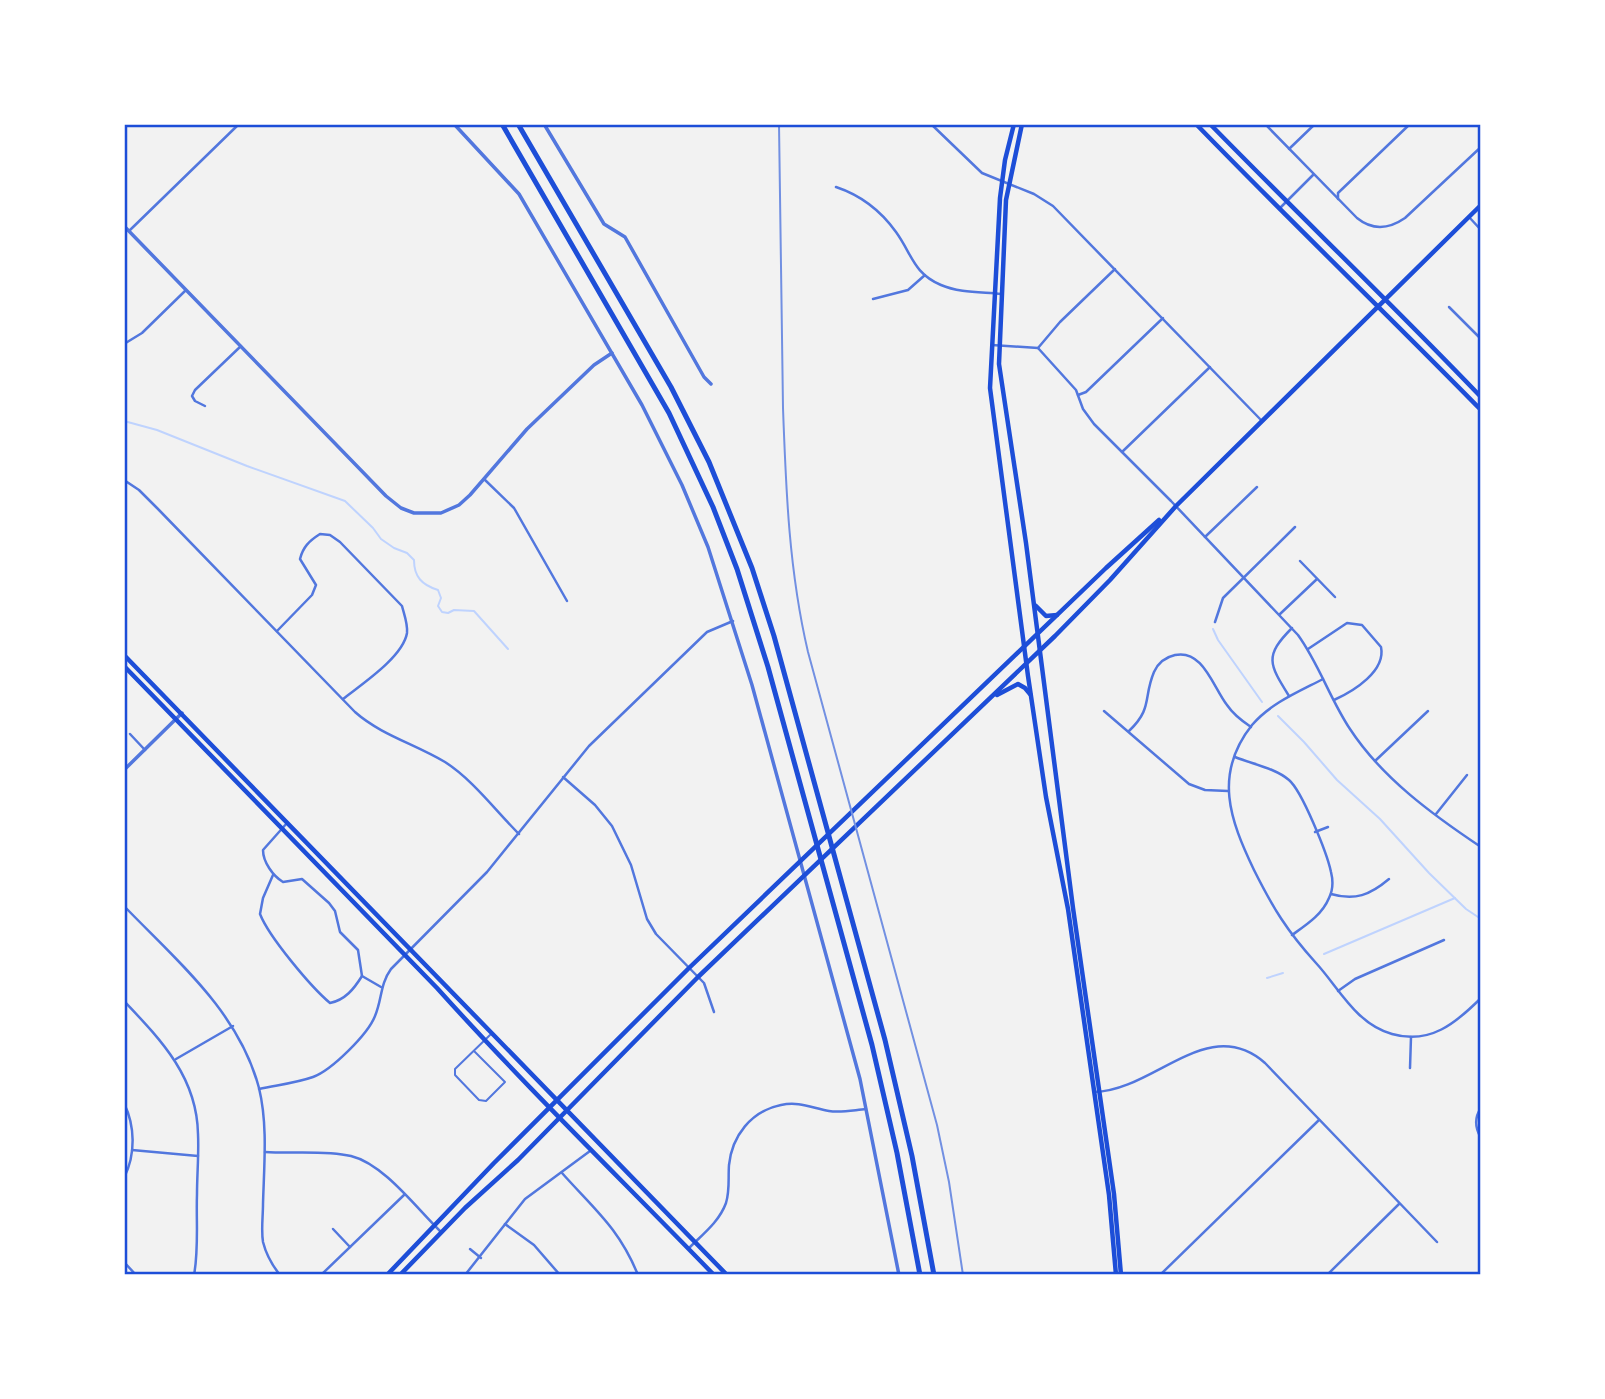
<svg xmlns="http://www.w3.org/2000/svg" width="1605" height="1399" viewBox="0 0 1605 1399" font-family="'Asap Condensed',sans-serif">
	<style>
		.lines { fill: none; stroke-linecap: round; stroke-linejoin: round }
		.stream { stroke: #bfd3fe; stroke-width: 2 }
		.service { stroke: #5277de; stroke-width: 2 }
		.minor { stroke: #5277de; stroke-width: 2.5 }
		.tertiary { stroke: #5277de; stroke-width: 3.5 }
		.secondary { stroke: #1d4ed8; stroke-width: 4.5 }
		.motorway { stroke: #1d4ed8; stroke-width: 5 }
		.rail { stroke: #7290e2; stroke-width: 2 }
		.neatline { fill: none; stroke: #1d4ed8; stroke-width: 2.5 }
	</style>
	<rect width="100%" height="100%" fill="#f2f2f2"/>
	<g class="lines">
		<g class="stream">
			<path d="M 124,421 L 157,430 L 247,466 L 345,501 L 373,528 L 381,539 L 394,548 L 407,553 L 414,560 C 414,577 422,585 438,590 L 441,598 L 438,606 L 442,612 L 448,613 L 454,610 L 474,611 L 508,649"/>
			<path d="M 1213,629 L 1218,640 L 1262,702"/>
			<path d="M 1278,716 L 1304,742 L 1337,780 L 1380,819 L 1429,873 L 1466,909 L 1481,919"/>
			<path d="M 1324,954 L 1455,898"/>
			<path d="M 1267,978 L 1283,973"/>
		</g>
		<path class="service" d="M 474,1051 L 505,1082 L 486,1101 L 479,1100 L 455,1075 L 455,1069 L 490,1035"/>
		<g class="minor">
			<path d="M 931,124 L 982,173 L 1034,194 L 1053,206 L 1261,420"/>
			<path d="M 1265,124 L 1357,218 C 1373,231 1389,229 1405,218 L 1481,147"/>
			<path d="M 1289,149 L 1315,124"/>
			<path d="M 836,187 C 860,195 881,211 896,232 C 912,254 913,273 941,285 C 959,293 982,292 1001,294"/>
			<path d="M 1338,199 L 1338,193 L 1410,124"/>
			<path d="M 1279,209 L 1313,175"/>
			<path d="M 1469,217 L 1481,230"/>
			<path d="M 129,231 L 239,124"/>
			<path d="M 873,299 L 908,290 L 925,275"/>
			<path d="M 1449,307 L 1481,339"/>
			<path d="M 124,344 L 142,333 L 186,290"/>
			<path d="M 992,345 L 1038,348 L 1076,390 L 1083,409 L 1094,424 L 1171,501 L 1298,635 C 1319,664 1330,699 1350,729 C 1382,778 1433,815 1481,847"/>
			<path d="M 1038,348 L 1060,322 L 1115,269"/>
			<path d="M 1078,395 L 1086,392 L 1163,318"/>
			<path d="M 205,406 L 195,401 L 192,396 L 195,390 L 241,346"/>
			<path d="M 1122,452 L 1210,367"/>
			<path d="M 484,479 L 514,508 L 567,601"/>
			<path d="M 124,480 L 139,490 L 158,509 L 355,712 C 381,735 415,744 445,762 C 473,780 495,810 519,834"/>
			<path d="M 1205,537 L 1257,487"/>
			<path d="M 1300,561 L 1335,597"/>
			<path d="M 1280,614 L 1317,579"/>
			<path d="M 1215,622 L 1223,598 L 1295,527"/>
			<path d="M 277,631 L 312,595 L 316,585 L 300,559 C 303,547 309,541 320,534 L 330,535 L 340,542 L 402,606 C 404,614 408,624 407,633 C 403,657 362,684 343,699"/>
			<path d="M 1308,649 L 1347,623 L 1362,625 L 1381,647 C 1386,671 1354,691 1334,700"/>
			<path d="M 1323,679 C 1298,692 1271,703 1252,725 C 1213,774 1230,820 1254,870 C 1273,908 1287,931 1316,963 C 1339,988 1356,1024 1392,1034 C 1430,1045 1456,1023 1481,998"/>
			<path d="M 1289,696 C 1269,664 1264,656 1292,628"/>
			<path d="M 1104,711 L 1189,784 L 1205,790 L 1228,791"/>
			<path d="M 1129,731 C 1153,708 1143,698 1154,672 C 1158,663 1166,657 1175,655 C 1203,649 1213,687 1227,705 C 1233,714 1242,721 1251,727"/>
			<path d="M 130,734 L 145,750"/>
			<path d="M 1235,757 C 1252,764 1275,768 1289,780 C 1302,791 1327,853 1331,872 C 1333,880 1333,890 1329,898 C 1322,915 1306,925 1292,935"/>
			<path d="M 1375,761 L 1428,711"/>
			<path d="M 563,777 L 595,805 L 612,826 L 631,865 L 647,919 L 656,934 L 704,983 L 714,1012"/>
			<path d="M 1436,814 L 1467,775"/>
			<path d="M 287,823 L 263,850 C 263,862 273,876 283,882 L 302,879 L 329,903 L 335,911 L 340,932 L 358,950 L 362,976 L 381,987"/>
			<path d="M 1315,832 L 1328,827"/>
			<path d="M 273,875 L 263,898 L 260,914 C 269,937 311,987 330,1003 C 345,1000 354,989 362,976"/>
			<path d="M 1331,894 C 1355,901 1370,895 1389,879"/>
			<path d="M 124,906 C 177,961 239,1012 259,1088 C 268,1125 264,1166 263,1204 C 263,1217 261,1230 263,1242 C 266,1254 272,1265 280,1275"/>
			<path d="M 1338,991 L 1355,979 L 1444,940"/>
			<path d="M 124,1001 C 161,1040 197,1077 198,1134 C 199,1154 197,1174 197,1194 C 196,1220 199,1249 194,1275"/>
			<path d="M 176,1059 L 233,1026"/>
			<path d="M 1410,1068 L 1411,1037"/>
			<path d="M 259,1089 C 277,1085 296,1083 313,1077 C 332,1070 368,1034 375,1016 C 382,1000 380,984 391,969 L 487,872 L 589,746 L 707,632 L 733,621"/>
			<path d="M 1094,1092 C 1154,1091 1208,1013 1265,1063 L 1437,1242"/>
			<path d="M 124,1103 C 135,1126 136,1154 124,1178"/>
			<path d="M 1481,1108 C 1474,1118 1475,1128 1481,1138"/>
			<path d="M 132,1150 L 198,1156"/>
			<path d="M 265,1152 C 293,1154 323,1150 351,1156 C 384,1164 417,1209 441,1232"/>
			<path d="M 562,1173 C 594,1209 619,1228 638,1275"/>
			<path d="M 505,1224 L 534,1245 L 560,1275"/>
			<path d="M 333,1229 L 350,1247"/>
			<path d="M 689,1248 C 703,1234 719,1222 726,1203 C 730,1190 728,1178 729,1165 C 732,1136 751,1111 781,1105 C 799,1101 812,1108 829,1111 C 841,1113 854,1110 866,1109"/>
			<path d="M 470,1249 L 481,1258"/>
			<path d="M 124,1262 L 136,1275"/>
			<path d="M 321,1275 L 404,1195"/>
			<path d="M 465,1275 L 525,1199 L 590,1151"/>
			<path d="M 1160,1275 L 1319,1120"/>
			<path d="M 1327,1275 L 1399,1204"/>
		</g>
		<g class="tertiary">
			<path d="M 454,124 L 519,194 L 642,405 L 682,485 L 708,547 L 752,685 L 860,1079 L 899,1275"/>
			<path d="M 544,124 L 604,224 L 625,237 L 704,377 L 711,384"/>
			<path d="M 124,226 L 386,496 L 401,508 L 414,513 L 441,513 L 459,505 L 470,495 L 527,429 L 594,365 L 612,353"/>
			<path d="M 124,770 L 182,713"/>
		</g>
		<g class="secondary">
			<path d="M 1014,124 L 1005,160 L 1000,198 L 990,388 L 1028,676 L 1046,797 L 1068,909 L 1109,1195 L 1116,1275"/>
			<path d="M 1022,124 L 1006,200 L 999,364 L 1026,543 L 1073,908 L 1114,1194 L 1121,1275"/>
			<path d="M 1196,124 C 1290,221 1387,314 1481,410"/>
			<path d="M 1210,124 C 1300,216 1392,304 1481,397"/>
			<path d="M 1036,606 L 1046,616 L 1057,615"/>
			<path d="M 124,655 L 727,1275"/>
			<path d="M 124,666 L 437,988 C 526,1087 621,1179 714,1275"/>
			<path d="M 997,695 L 1018,684 L 1025,688 L 1030,694"/>
			<path d="M 387,1275 L 494,1163 L 689,968 L 1106,568 L 1159,520"/>
			<path d="M 400,1275 L 465,1208 L 518,1160 L 698,977 L 1055,636 L 1110,580 L 1176,506 L 1481,205"/>
		</g>
		<g class="motorway">
			<path d="M 502,124 L 669,413 L 713,507 L 737,569 L 768,667 L 872,1045 L 897,1153 L 920,1275"/>
			<path d="M 518,124 L 671,387 L 709,462 L 752,568 L 774,636 L 885,1040 L 912,1156 L 934,1275"/>
		</g>
		<path class="rail" d="M 779,124 C 781,219 781,313 783,408 C 786,491 789,571 808,652 L 937,1125 L 949,1182 L 963,1275"/>
	</g>
	<rect width="1605" height="1399" fill="none" stroke="#ffffff" stroke-width="252"/>
	<rect x="126" y="126" width="1353" height="1147" class="neatline"/>
</svg>
